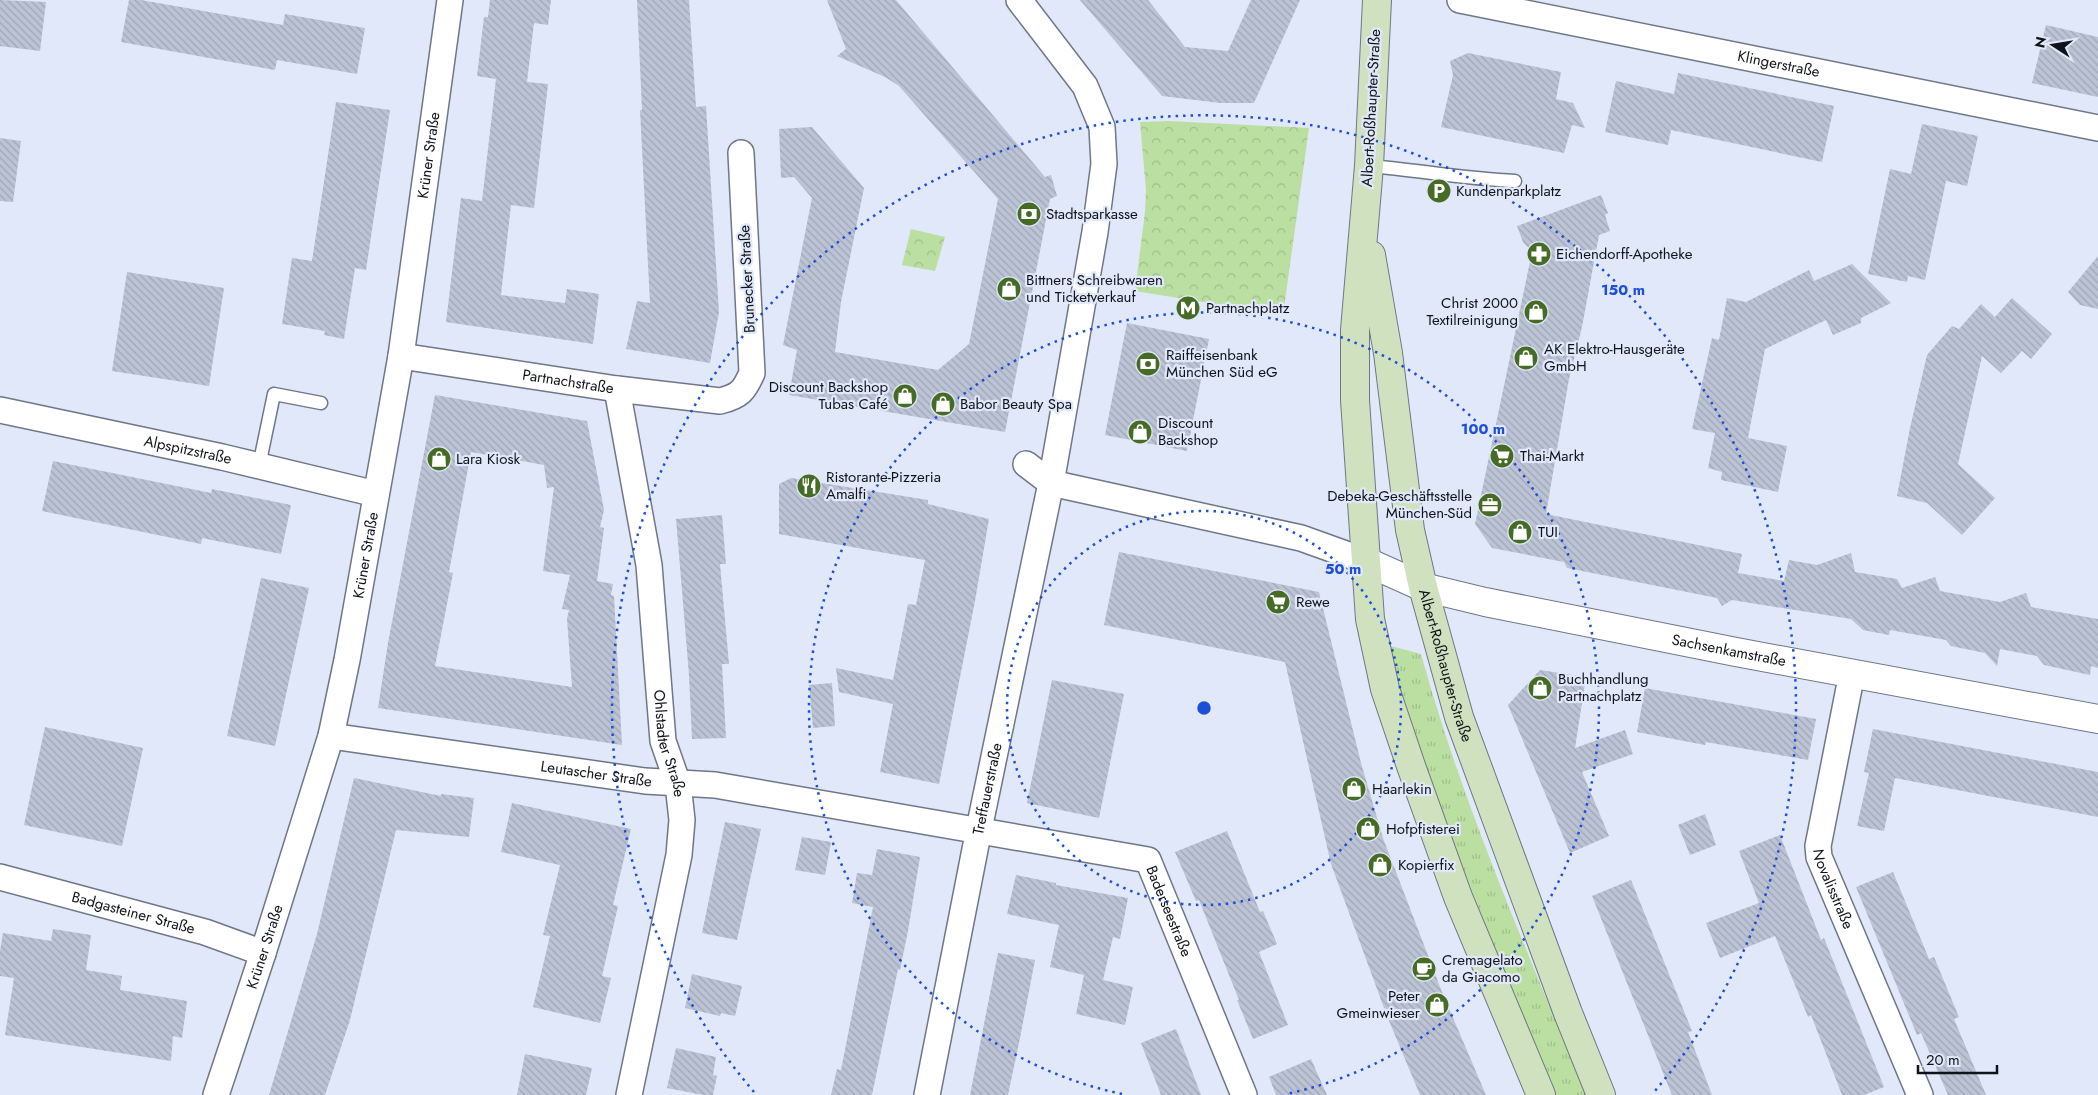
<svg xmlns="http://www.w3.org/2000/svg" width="2098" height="1095" viewBox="0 0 2098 1095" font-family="Jost,sans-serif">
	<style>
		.grass { fill: url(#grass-tufts) }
		.park { fill: url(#park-crowns) }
		.building { fill: url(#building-back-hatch); fill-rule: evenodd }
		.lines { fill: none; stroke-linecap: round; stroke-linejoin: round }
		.service-casing { stroke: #6f7686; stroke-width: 15 }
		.minor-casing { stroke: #6f7686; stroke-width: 28 }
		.tertiary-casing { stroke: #6f7686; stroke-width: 30 }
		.secondary-casing { stroke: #6f7686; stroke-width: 30 }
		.service { stroke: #fff; stroke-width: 12 }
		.minor { stroke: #fff; stroke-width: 25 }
		.tertiary { stroke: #fff; stroke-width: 28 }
		.secondary { stroke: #d0e1c0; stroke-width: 28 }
		.ring { fill: none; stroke: #1d4ed8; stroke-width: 2.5; stroke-dasharray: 2.5 5 }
		.labels { text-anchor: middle; stroke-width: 4.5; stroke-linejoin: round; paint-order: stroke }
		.street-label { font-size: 15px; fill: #0f1218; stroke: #e0e8fa }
		.poi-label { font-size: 15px; fill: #0f1218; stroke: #e0e8fa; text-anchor: start }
		.centre { fill: #1d4ed8; stroke: #e0e8fa; stroke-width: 2.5 }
		.ring-label { font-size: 15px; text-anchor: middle; font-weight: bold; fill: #1d4ed8; stroke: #e0e8fa; stroke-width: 4.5; stroke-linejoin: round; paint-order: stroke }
	</style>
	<defs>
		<pattern id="grass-tufts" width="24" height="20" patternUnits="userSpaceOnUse" patternTransform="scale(1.25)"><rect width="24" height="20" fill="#badfa1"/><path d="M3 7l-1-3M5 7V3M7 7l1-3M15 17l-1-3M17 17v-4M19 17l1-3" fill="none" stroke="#9fbe8a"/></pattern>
		<pattern id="park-crowns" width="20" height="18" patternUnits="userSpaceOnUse" patternTransform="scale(1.25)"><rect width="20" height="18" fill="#badfa1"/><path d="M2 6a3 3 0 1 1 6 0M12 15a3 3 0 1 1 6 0" fill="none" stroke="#9fbe8a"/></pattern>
		<pattern id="building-back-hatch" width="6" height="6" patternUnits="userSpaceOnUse" patternTransform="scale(1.25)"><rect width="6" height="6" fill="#bbc3d5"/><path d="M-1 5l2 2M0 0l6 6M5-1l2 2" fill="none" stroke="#a0a6b6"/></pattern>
	</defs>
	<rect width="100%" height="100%" fill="#e0e8fa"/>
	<path class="grass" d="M 1387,645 L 1421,654 C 1463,806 1527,950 1586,1095 L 1555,1095 C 1494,947 1427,800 1387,645 Z"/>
	<g class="park">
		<path d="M 1169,121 L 1309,128 L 1283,315 L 1135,291 L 1145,212 L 1146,190 L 1140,122 Z"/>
		<path d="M 911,229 L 945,237 L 935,271 L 902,265 Z"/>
	</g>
	<g class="building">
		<path d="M 0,0 L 46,2 L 40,51 L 0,46 Z"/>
		<path d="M 129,0 L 141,0 L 283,25 L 285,14 L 365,28 L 357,74 L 277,60 L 275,70 L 121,42 Z"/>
		<path d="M 490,0 L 551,0 L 548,25 L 534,23 L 527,82 L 548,84 L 534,208 L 511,205 L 501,295 L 565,303 L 567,289 L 599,294 L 593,344 L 446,322 L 461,198 L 482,201 L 496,79 L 477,76 L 484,17 L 488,17 Z"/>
		<path d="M 637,0 L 689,0 L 696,107 L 706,106 L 719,312 L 710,363 L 626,349 L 637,301 L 650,303 L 640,110 L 642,110 Z"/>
		<path d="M 827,0 L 896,0 L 1045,177 L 1051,175 L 1057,196 L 1050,199 L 1005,432 L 789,395 L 797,350 L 783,345 L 812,198 L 794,177 L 781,178 L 779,129 L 812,127 L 864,188 L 841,302 L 835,352 L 938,370 L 969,344 L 998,199 L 899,86 L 885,77 L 837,56 L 846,49 Z"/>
		<path d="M 1080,0 L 1148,0 L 1185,47 L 1228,51 L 1251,0 L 1300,0 L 1254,103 L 1220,103 L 1162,96 Z"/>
		<path d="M 2046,25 L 2098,37 L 2098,97 L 2032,83 Z"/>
		<path d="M 1468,53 L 1561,72 L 1556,99 L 1573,103 L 1585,128 L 1572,125 L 1564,153 L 1441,127 L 1453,75 L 1450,61 Z"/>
		<path d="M 1678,73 L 1834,106 L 1822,162 L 1671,130 L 1668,145 L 1605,132 L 1616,81 L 1674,94 Z"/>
		<path d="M 336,102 L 390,110 L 366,270 L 355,268 L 344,339 L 324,335 L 325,331 L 282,324 L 292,258 L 312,261 Z"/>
		<path d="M 1922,124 L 1978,136 L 1967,186 L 1946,181 L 1925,280 L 1908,276 L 1907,282 L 1868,274 L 1890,169 L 1911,174 Z"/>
		<path d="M 0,138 L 21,141 L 13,202 L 0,201 Z"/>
		<path d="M 1601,195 L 1608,213 L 1605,215 L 1610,231 L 1599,235 L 1582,327 L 1569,379 L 1546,514 L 1742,554 L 1738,573 L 1784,581 L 1789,560 L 1817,565 L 1851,553 L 1855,572 L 1897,579 L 1902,588 L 1935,577 L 1940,591 L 2000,602 L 2026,593 L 2031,607 L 2098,619 L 2098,668 L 2091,666 L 2090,675 L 2044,665 L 2037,656 L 2000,649 L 1997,666 L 1985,653 L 1951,646 L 1946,640 L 1890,630 L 1889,635 L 1863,630 L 1851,619 L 1732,600 L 1722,606 L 1717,598 L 1567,568 L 1564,562 L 1492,548 L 1475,524 L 1532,252 L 1523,242 L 1517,226 Z"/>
		<path d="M 2098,256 L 2098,309 L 2080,305 L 2068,292 Z"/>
		<path d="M 1852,264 L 1891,303 L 1861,318 L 1861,323 L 1833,335 L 1826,320 L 1765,349 L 1748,438 L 1787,446 L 1778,492 L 1721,480 L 1722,472 L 1708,468 L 1715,433 L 1692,429 L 1712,338 L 1719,340 L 1727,298 L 1746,302 L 1809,270 L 1814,281 Z"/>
		<path d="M 127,272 L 224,288 L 209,386 L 112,371 Z"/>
		<path d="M 2012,298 L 2052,334 L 2031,359 L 2022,351 L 2001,373 L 1982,356 L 1958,464 L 1995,498 L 1962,535 L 1927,503 L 1897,496 L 1910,428 L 1927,355 L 1952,326 L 1959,329 L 1981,304 L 1995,317 Z"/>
		<path d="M 1127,323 L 1209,339 L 1187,451 L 1105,435 Z"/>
		<path d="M 435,395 L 587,421 L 604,510 L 600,527 L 604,528 L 597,581 L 613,584 L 611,595 L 614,596 L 622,745 L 378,708 L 388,643 ZM 471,452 L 544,465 L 547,488 L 554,487 L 543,571 L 570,575 L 562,609 L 569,610 L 567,619 L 572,687 L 435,666 L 453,573 L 449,572 Z"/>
		<path d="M 53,461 L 211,493 L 212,489 L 291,505 L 281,554 L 202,538 L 201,544 L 42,511 Z"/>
		<path d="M 791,478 L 928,500 L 928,504 L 989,519 L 975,601 L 939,784 L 880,772 L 893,704 L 839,692 L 836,668 L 893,680 L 908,604 L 916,605 L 925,560 L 779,534 L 779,484 Z"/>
		<path d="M 722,515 L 726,564 L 720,564 L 729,664 L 722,664 L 726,738 L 692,739 L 689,675 L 676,519 Z"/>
		<path d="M 1119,552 L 1319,592 L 1361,763 L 1383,838 L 1442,992 L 1486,1095 L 1420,1095 L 1387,1016 L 1331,864 L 1285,662 L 1104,625 Z"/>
		<path d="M 261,578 L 309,588 L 275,746 L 227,736 Z"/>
		<path d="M 1540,670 L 1586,677 L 1575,748 L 1625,730 L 1633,754 L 1582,772 L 1609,836 L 1570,853 L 1508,705 Z"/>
		<path d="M 1052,680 L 1124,694 L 1099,818 L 1027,803 Z"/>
		<path d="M 832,683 L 835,726 L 813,728 L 809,685 Z"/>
		<path d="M 1645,688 L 1816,719 L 1808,760 L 1706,742 L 1705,745 L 1637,732 Z"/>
		<path d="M 45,727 L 143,748 L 122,846 L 24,825 Z"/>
		<path d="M 1873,729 L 2098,772 L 2098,817 L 1895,778 L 1884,831 L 1857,826 L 1869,773 L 1864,772 Z"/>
		<path d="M 354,778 L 441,796 L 441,794 L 474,798 L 469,837 L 396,830 L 350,1020 L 325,1095 L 269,1095 L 317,934 Z"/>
		<path d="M 512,803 L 631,829 L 613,905 L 618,906 L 602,976 L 611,978 L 600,1023 L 533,1007 L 550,936 L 543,935 L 560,865 L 501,852 Z"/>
		<path d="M 1705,814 L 1716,845 L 1690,855 L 1678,825 Z"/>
		<path d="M 725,822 L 761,829 L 737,940 L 702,933 Z"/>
		<path d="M 1227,831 L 1260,912 L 1263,911 L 1277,944 L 1259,952 L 1288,1025 L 1253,1039 L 1237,1000 L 1239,1000 L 1199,900 L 1196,901 L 1175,852 Z"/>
		<path d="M 1780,835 L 1821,940 L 1824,938 L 1884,1087 L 1864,1095 L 1842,1095 L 1811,1015 L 1808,1017 L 1775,936 L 1720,958 L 1706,923 L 1759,903 L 1739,851 Z"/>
		<path d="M 802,837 L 831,842 L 825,875 L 795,870 Z"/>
		<path d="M 877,849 L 920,857 L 908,931 L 900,970 L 898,969 L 872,1095 L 831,1095 L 837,1069 L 841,1070 L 873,907 L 852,903 L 857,873 L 872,875 Z"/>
		<path d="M 1893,872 L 1929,959 L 1934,957 L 1959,1017 L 1954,1019 L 1986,1095 L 1948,1095 L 1921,1033 L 1917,1035 L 1856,887 Z"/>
		<path d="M 1016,875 L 1056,883 L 1056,885 L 1128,898 L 1120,939 L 1113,937 L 1103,980 L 1133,987 L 1125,1025 L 1076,1014 L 1084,975 L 1050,967 L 1059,925 L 1007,914 Z"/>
		<path d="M 1631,880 L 1692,1031 L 1688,1032 L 1712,1095 L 1672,1095 L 1592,896 Z"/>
		<path d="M 53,929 L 91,935 L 86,970 L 122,976 L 120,990 L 187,1001 L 182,1038 L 173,1036 L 171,1061 L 5,1035 L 14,978 L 0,976 L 0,951 L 3,933 L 51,941 Z"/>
		<path d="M 998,953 L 1035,960 L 1020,1038 L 1008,1095 L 970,1095 Z"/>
		<path d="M 692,974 L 742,986 L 735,1016 L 721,1013 L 720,1016 L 685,1008 Z"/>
		<path d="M 1176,1029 L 1201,1095 L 1161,1095 L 1141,1043 Z"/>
		<path d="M 676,1048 L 716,1057 L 713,1075 L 717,1076 L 713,1095 L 703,1095 L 667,1088 Z"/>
		<path d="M 525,1054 L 592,1068 L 586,1095 L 517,1095 Z"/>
		<path d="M 1311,1059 L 1327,1095 L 1276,1095 L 1269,1077 Z"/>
	</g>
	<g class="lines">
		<defs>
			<g id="service">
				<path d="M 1369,166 C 1418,170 1466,179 1515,181"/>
				<path d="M 259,466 L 274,394 L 321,403"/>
			</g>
			<g id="minor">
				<path id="s1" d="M 1460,0 L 2098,128"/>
				<path id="s2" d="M 401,356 L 617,389 L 720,401 C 740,396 744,391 752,373 L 741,153"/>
				<path id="s3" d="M 617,389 L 649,565 L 663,741 L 678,784 L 682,820 L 679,855 L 629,1095"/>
				<path id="s4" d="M 0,410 L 222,457 L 376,494"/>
				<path d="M 1026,464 L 1051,483 L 1301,538 L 1365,561"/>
				<path id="s5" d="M 1852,673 L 1818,846 L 1819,857 L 1920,1095"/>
				<path id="s6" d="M 331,736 L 645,781 L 715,785 L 1148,860 L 1244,1095"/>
				<path id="s7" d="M 0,877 L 205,932 L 263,953"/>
				<path id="s8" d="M 216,1095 L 263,953 L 331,736 L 347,660 L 401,356 L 450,0"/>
				<path id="s9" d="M 927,1095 L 979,829 L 1051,483 L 1095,232 L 1104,164 L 1102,127 L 1085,86 L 1019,0"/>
			</g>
			<g id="tertiary">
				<path id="s10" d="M 1365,561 L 1423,587 L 1485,602 L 1736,652 L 2098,719"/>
			</g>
			<g id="secondary">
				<path d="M 1377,0 L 1369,166 L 1355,330 L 1355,400 L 1370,619 L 1385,689 L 1411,766 L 1458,897 L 1541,1095"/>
				<path id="s11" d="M 1371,255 L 1388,353 L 1410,530 L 1423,587 L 1459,717 L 1568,1013 L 1601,1095"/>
			</g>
		</defs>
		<use href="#service" class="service-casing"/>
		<use href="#minor" class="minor-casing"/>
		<use href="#tertiary" class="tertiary-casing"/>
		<use href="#secondary" class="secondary-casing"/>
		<use href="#service" class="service"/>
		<use href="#minor" class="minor"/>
		<use href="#tertiary" class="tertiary"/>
		<use href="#secondary" class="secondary"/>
	</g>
	<g class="ring">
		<circle cx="1204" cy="708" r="197"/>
		<path d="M1122 1094A395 395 0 1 1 1286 1094"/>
		<path d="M754 1092A592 592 0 1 1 1654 1092"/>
	</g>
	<defs>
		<symbol id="parking-disc" viewBox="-11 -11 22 22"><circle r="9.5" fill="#456b24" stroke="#e0e8fa"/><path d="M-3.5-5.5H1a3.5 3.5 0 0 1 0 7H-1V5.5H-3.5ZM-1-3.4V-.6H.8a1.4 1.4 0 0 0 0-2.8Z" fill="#fff"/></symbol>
		<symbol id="bank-disc" viewBox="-11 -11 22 22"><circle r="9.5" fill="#456b24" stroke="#e0e8fa"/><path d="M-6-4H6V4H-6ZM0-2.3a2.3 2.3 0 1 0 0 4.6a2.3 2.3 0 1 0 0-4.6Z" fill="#fff"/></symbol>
		<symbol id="pharmacy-disc" viewBox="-11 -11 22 22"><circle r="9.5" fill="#456b24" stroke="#e0e8fa"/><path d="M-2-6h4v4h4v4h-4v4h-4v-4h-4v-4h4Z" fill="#fff"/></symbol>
		<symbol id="shop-disc" viewBox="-11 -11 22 22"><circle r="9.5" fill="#456b24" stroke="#e0e8fa"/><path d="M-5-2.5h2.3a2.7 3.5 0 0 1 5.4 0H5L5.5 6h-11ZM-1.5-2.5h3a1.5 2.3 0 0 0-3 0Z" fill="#fff"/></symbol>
		<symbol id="metro-disc" viewBox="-11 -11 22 22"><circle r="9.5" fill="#456b24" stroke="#e0e8fa"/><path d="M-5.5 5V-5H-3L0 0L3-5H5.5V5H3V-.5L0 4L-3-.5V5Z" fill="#fff"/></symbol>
		<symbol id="supermarket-disc" viewBox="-11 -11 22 22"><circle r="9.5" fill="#456b24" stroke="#e0e8fa"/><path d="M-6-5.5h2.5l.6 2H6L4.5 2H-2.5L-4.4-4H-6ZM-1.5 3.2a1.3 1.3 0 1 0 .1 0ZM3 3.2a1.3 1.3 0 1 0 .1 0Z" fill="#fff"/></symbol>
		<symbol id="restaurant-disc" viewBox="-11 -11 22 22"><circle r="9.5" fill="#456b24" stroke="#e0e8fa"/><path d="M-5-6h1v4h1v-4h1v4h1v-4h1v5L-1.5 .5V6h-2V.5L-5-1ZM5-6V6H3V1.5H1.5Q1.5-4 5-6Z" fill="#fff"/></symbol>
		<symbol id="office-disc" viewBox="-11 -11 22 22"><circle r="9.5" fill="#456b24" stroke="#e0e8fa"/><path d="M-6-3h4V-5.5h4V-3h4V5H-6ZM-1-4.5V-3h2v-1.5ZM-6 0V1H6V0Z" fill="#fff"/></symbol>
		<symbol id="cafe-disc" viewBox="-11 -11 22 22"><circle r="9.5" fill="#456b24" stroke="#e0e8fa"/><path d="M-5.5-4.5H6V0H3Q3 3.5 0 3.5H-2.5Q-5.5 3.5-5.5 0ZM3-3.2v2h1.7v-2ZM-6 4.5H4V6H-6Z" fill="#fff"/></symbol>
	</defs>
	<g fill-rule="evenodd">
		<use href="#parking-disc" x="1425" y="177" width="28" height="28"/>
		<use href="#bank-disc" x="1015" y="200" width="28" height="28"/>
		<use href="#pharmacy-disc" x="1525" y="240" width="28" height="28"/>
		<use href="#shop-disc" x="995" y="275" width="28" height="28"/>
		<use href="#metro-disc" x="1174" y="294" width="28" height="28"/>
		<use href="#shop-disc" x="1522" y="298" width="28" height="28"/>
		<use href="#shop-disc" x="1512" y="344" width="28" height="28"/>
		<use href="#bank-disc" x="1134" y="350" width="28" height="28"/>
		<use href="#shop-disc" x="891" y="382" width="28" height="28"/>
		<use href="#shop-disc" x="929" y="390" width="28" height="28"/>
		<use href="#shop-disc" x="1126" y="418" width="28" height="28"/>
		<use href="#supermarket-disc" x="1488" y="442" width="28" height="28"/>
		<use href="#shop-disc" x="425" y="445" width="28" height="28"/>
		<use href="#restaurant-disc" x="795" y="472" width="28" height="28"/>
		<use href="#office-disc" x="1476" y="491" width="28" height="28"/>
		<use href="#shop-disc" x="1506" y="518" width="28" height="28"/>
		<use href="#supermarket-disc" x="1264" y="588" width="28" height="28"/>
		<use href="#shop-disc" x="1526" y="674" width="28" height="28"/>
		<use href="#shop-disc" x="1340" y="775" width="28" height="28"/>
		<use href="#shop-disc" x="1354" y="815" width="28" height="28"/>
		<use href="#shop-disc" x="1366" y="851" width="28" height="28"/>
		<use href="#cafe-disc" x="1410" y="955" width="28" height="28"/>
		<use href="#shop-disc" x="1423" y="991" width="28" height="28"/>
	</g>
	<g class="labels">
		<g class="street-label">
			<text dy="5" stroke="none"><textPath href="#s1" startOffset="325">Klingerstraße</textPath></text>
			<text transform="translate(1371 108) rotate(-87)" y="5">Albert-Roßhaupter-Straße</text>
			<text dy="5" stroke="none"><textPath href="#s8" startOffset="966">Krüner Straße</textPath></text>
			<text transform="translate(747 279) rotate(-93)" y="5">Brunecker Straße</text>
			<text dy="5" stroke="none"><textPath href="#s2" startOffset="169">Partnachstraße</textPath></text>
			<text dy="5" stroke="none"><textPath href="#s4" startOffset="192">Alpspitzstraße</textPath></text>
			<text dy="5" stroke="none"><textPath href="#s8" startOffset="561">Krüner Straße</textPath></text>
			<text dy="5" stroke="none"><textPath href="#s10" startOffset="376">Sachsenkamstraße</textPath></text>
			<text dy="5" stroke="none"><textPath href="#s11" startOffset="418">Albert-Roßhaupter-Straße</textPath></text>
			<text dy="5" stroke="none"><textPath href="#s3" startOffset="359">Ohlstadter Straße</textPath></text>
			<text dy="5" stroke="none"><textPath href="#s6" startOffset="268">Leutascher Straße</textPath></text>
			<text dy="5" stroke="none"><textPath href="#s9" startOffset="312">Treffauerstraße</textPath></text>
			<text dy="5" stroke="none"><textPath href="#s5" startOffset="222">Novalisstraße</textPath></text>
			<text dy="5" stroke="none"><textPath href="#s6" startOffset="882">Baderseestraße</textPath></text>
			<text dy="5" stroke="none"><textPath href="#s7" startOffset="138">Badgasteiner Straße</textPath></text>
			<text dy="5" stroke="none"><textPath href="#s8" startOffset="156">Krüner Straße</textPath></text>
		</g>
		<g class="poi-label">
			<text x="1456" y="196">Kundenparkplatz</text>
			<text x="1046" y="219">Stadtsparkasse</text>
			<text x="1556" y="259">Eichendorff-Apotheke</text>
			<text x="1026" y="285">Bittners Schreibwaren<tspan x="1026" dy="17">und Ticketverkauf</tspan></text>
			<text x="1518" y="308" text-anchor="end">Christ 2000<tspan x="1518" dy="17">Textilreinigung</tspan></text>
			<text x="1206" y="313">Partnachplatz</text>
			<text x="1544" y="354">AK Elektro-Hausgeräte<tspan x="1544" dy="17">GmbH</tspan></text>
			<text x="1166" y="360">Raiffeisenbank<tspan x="1166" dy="17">München Süd eG</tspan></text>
			<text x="888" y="392" text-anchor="end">Discount Backshop<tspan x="888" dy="17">Tubas Café</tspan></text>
			<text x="960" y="409">Babor Beauty Spa</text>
			<text x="1158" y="428">Discount<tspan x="1158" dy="17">Backshop</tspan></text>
			<text x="1520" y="461">Thai-Markt</text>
			<text x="456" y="464">Lara Kiosk</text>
			<text x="826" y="482">Ristorante-Pizzeria<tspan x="826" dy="17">Amalfi</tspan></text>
			<text x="1472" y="501" text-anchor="end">Debeka-Geschäftsstelle<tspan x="1472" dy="17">München-Süd</tspan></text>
			<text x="1538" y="537">TUI</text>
			<text x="1296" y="607">Rewe</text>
			<text x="1558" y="684">Buchhandlung<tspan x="1558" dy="17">Partnachplatz</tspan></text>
			<text x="1372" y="794">Haarlekin</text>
			<text x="1386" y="834">Hofpfisterei</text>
			<text x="1398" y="870">Kopierfix</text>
			<text x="1442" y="965">Cremagelato<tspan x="1442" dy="17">da Giacomo</tspan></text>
			<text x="1420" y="1001" text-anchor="end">Peter<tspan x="1420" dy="17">Gmeinwieser</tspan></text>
		</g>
	</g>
	<circle cx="1204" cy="708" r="8" class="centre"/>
	<g class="ring-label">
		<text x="1623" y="295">150 m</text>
		<text x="1483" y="434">100 m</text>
		<text x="1343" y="574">50 m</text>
	</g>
	<g transform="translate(2053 45) rotate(282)" stroke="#e0e8fa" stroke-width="4" paint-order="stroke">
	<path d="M0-4L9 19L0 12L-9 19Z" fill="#0f1218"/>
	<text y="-8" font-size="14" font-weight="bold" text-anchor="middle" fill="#0f1218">N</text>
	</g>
	<path d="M1918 1065v8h79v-8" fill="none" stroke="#0f1218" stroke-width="2.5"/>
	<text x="1926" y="1065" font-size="15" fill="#0f1218" stroke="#e0e8fa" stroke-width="4" paint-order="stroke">20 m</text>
</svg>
